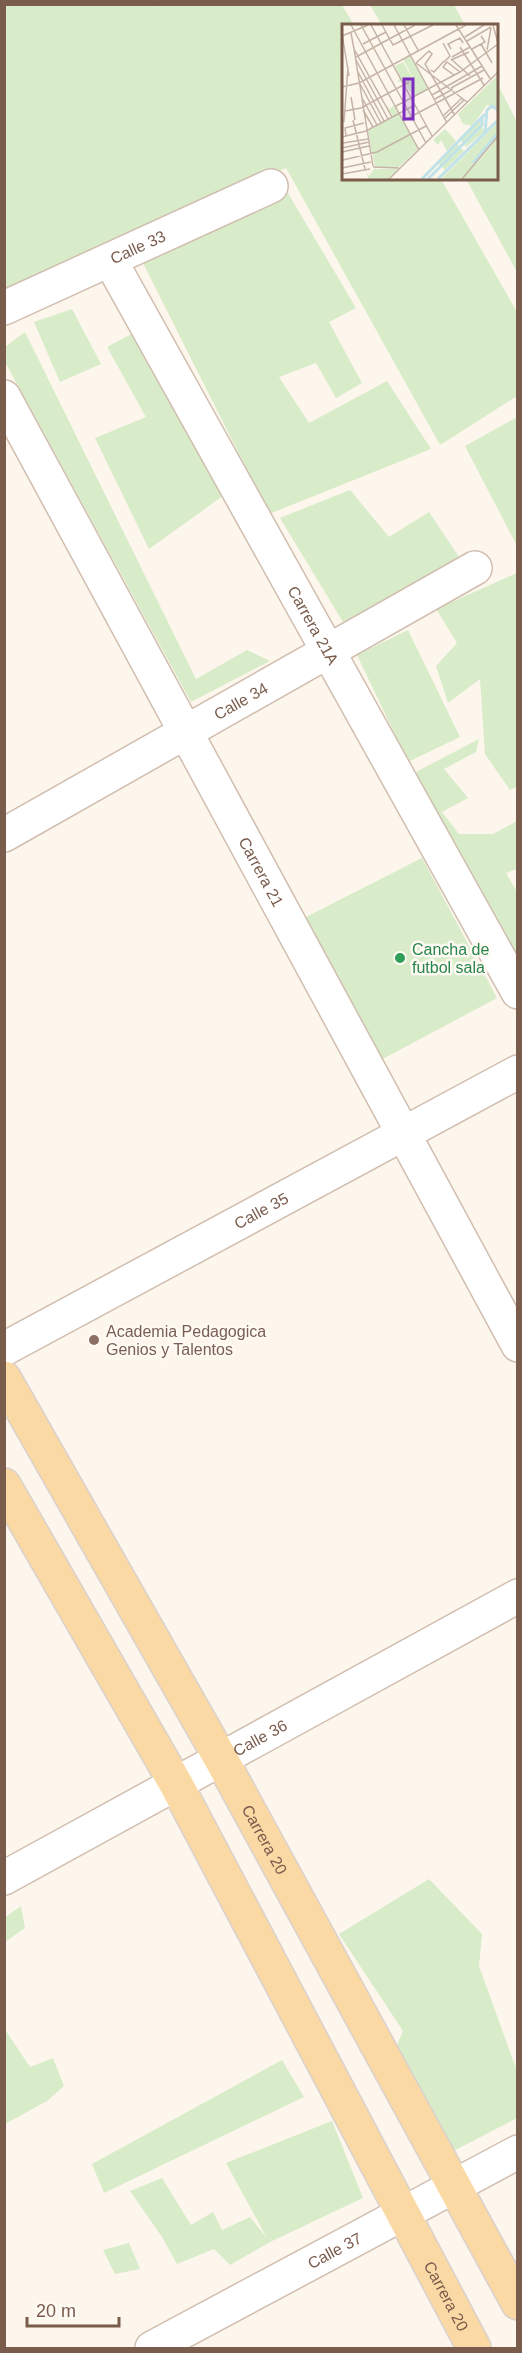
<svg xmlns="http://www.w3.org/2000/svg" width="522" height="2353" viewBox="0 0 522 2353" font-family="Helvetica,sans-serif">
	<style>
		.green { fill: #d8ecc9 }
		.lines { fill: none; stroke-linecap: round; stroke-linejoin: round }
		.minor-casing { stroke: #d1beb0; stroke-width: 36 }
		.major-casing { stroke: #dad1cd; stroke-width: 36 }
		.minor { stroke: #fff; stroke-width: 33 }
		.major { stroke: #fbd9a5; stroke-width: 33 }
		.leisure-dot { fill: #2e9e5b; stroke: #fffaf3; stroke-width: 2 }
		.education-dot { fill: #8d6e63; stroke: #fffaf3; stroke-width: 2 }
		.labels { text-anchor: middle; stroke-width: 5; stroke-linejoin: round; paint-order: stroke }
		.street-label { font-size: 16px; fill: #7a5c4d; stroke: #fffaf3 }
		.leisure-label { font-size: 16px; fill: #27864d; stroke: #fffaf3; text-anchor: start }
		.education-label { font-size: 16px; fill: #785e54; stroke: #fffaf3; text-anchor: start }
		.inset-river { fill: none; stroke: #bfe3e8; stroke-width: 3 }
		.inset-road { fill: none; stroke: #c5b3a7; stroke-width: 1.5 }
		.view { fill: #7b2cbf; fill-opacity: 0.15; stroke: #7b2cbf; stroke-width: 3 }
		.inset-edge { fill: none; stroke: #7a5c4d; stroke-width: 3 }
	</style>
	<rect width="100%" height="100%" fill="#fdf6ec"/>
	<g class="green">
		<path d="M 155,4 L 157,7 L 162,4 L 342,5 L 354,25 L 344,26 L 344,178 L 441,179 L 517,312 L 517,396 L 440,445 L 286,168 L 5,294 L 4,5 Z"/>
		<path d="M 370,5 L 454,5 L 465,25 L 382,25 Z"/>
		<path d="M 497,83 L 517,122 L 517,272 L 466,179 L 496,178 Z"/>
		<path d="M 282,183 L 356,308 L 329,322 L 362,383 L 336,398 L 316,363 L 279,377 L 309,423 L 387,381 L 431,449 L 269,514 L 138,253 Z"/>
		<path d="M 72,309 L 101,364 L 60,382 L 34,322 Z"/>
		<path d="M 25,332 L 196,679 L 247,650 L 270,661 L 191,702 L 5,362 L 5,347 Z"/>
		<path d="M 135,332 L 227,493 L 149,549 L 95,438 L 146,417 L 107,347 Z"/>
		<path d="M 517,417 L 517,546 L 465,446 Z"/>
		<path d="M 350,490 L 389,537 L 429,512 L 461,560 L 343,622 L 280,518 Z"/>
		<path d="M 517,573 L 517,787 L 510,790 L 485,754 L 480,679 L 448,703 L 436,666 L 457,643 L 436,609 Z"/>
		<path d="M 408,630 L 460,737 L 408,762 L 357,655 Z"/>
		<path d="M 479,739 L 476,752 L 444,769 L 468,798 L 442,812 L 459,834 L 493,834 L 517,821 L 517,869 L 506,873 L 517,892 L 517,961 L 410,775 Z"/>
		<path d="M 422,858 L 497,998 L 379,1061 L 304,918 Z"/>
		<path d="M 429,1879 L 482,1934 L 479,1966 L 517,2071 L 517,2118 L 440,2158 L 387,2068 L 403,2031 L 339,1934 Z"/>
		<path d="M 21,1906 L 25,1928 L 5,1942 L 5,1917 Z"/>
		<path d="M 4,2028 L 30,2067 L 53,2058 L 64,2086 L 47,2101 L 5,2124 Z"/>
		<path d="M 282,2060 L 304,2097 L 104,2193 L 92,2164 Z"/>
		<path d="M 332,2121 L 363,2198 L 270,2242 L 230,2265 L 214,2249 L 177,2264 L 162,2237 L 130,2191 L 162,2178 L 191,2225 L 213,2212 L 222,2230 L 250,2217 L 267,2238 L 226,2163 Z"/>
		<path d="M 129,2243 L 140,2269 L 115,2274 L 103,2250 Z"/>
	</g>
	<g class="lines">
		<defs>
			<g id="minor">
				<path id="s1" d="M 110,260 L 518,992"/>
				<path id="s2" d="M 4,308 L 271,186"/>
				<path id="s3" d="M 4,397 L 518,1345"/>
				<path id="s4" d="M 4,835 L 475,568"/>
				<path id="s5" d="M 4,1349 L 518,1072"/>
				<path id="s6" d="M 4,1878 L 518,1596"/>
				<path id="s7" d="M 152,2348 L 518,2152"/>
			</g>
			<g id="major">
				<path id="s8" d="M 4,1378 L 221,1759 L 518,2303"/>
				<path id="s9" d="M 4,1485 L 176,1784 L 474,2348"/>
			</g>
		</defs>
		<use href="#minor" class="minor-casing"/>
		<use href="#major" class="major-casing"/>
		<use href="#minor" class="minor"/>
		<use href="#major" class="major"/>
	</g>
	<circle class="leisure-dot" cx="400" cy="958" r="6"/>
	<circle class="education-dot" cx="94" cy="1340" r="6"/>
	<g class="labels">
		<g class="street-label">
			<text dy="6" stroke="none"><textPath href="#s2" startOffset="147">Calle 33</textPath></text>
			<text dy="6" stroke="none"><textPath href="#s1" startOffset="418">Carrera 21A</textPath></text>
			<text dy="6" stroke="none"><textPath href="#s4" startOffset="272">Calle 34</textPath></text>
			<text dy="6" stroke="none"><textPath href="#s3" startOffset="540">Carrera 21</textPath></text>
			<text dy="6" stroke="none"><textPath href="#s5" startOffset="292">Calle 35</textPath></text>
			<text dy="6" stroke="none"><textPath href="#s6" startOffset="292">Calle 36</textPath></text>
			<text dy="6" stroke="none"><textPath href="#s8" startOffset="530">Carrera 20</textPath></text>
			<text dy="6" stroke="none"><textPath href="#s7" startOffset="207">Calle 37</textPath></text>
			<text dy="6" stroke="none"><textPath href="#s9" startOffset="924">Carrera 20</textPath></text>
		</g>
		<g class="leisure-label">
			<text x="412" y="955">Cancha de<tspan x="412" dy="18">futbol sala</tspan></text>
		</g>
		<g class="education-label">
			<text x="106" y="1337">Academia Pedagogica<tspan x="106" dy="18">Genios y Talentos</tspan></text>
		</g>
	</g>
	<g transform="translate(342 24)">
		<rect width="156" height="156" fill="#fdf6ec"/>
		<path d="M 68,32 L 86,65 L 72,72 L 60,57 L 55,58 L 58,54 L 53,42 L 61,38 L 74,60 L 61,35 ZM 156,51 L 156,84 L 145,81 L 130,102 L 121,100 L 116,90 ZM 44,80 L 48,85 L 52,81 L 76,125 L 57,143 L 33,143 L 26,107 L 51,93 ZM 138,96 L 142,108 L 124,123 L 119,116 ZM 156,98 L 156,111 L 145,123 L 134,141 L 156,113 L 156,155 L 120,155 L 126,149 L 119,155 L 99,155 ZM 103,105 L 114,117 L 105,127 L 99,116 L 96,121 L 91,116 ZM 115,120 L 122,127 L 103,146 L 96,139 ZM 32,145 L 56,145 L 46,155 L 27,155 L 23,146 L 27,152 Z" fill="#d8ecc9"/>
		<path class="inset-river" d="M 143,109 L 145,86 L 150,82 L 156,86M 131,139 L 156,109M 80,155 L 143,90M 86,155 L 140,101 L 140,94M 96,155 L 156,96"/>
		<path class="inset-road" d="M 9,1 L 77,126M 19,1 L 84,119M 29,1 L 90,112M 40,1 L 51,21 L 91,1M 52,1 L 105,99M 62,1 L 76,26M 114,1 L 149,56M 151,1 L 156,19M 9,9 L 12,25 L 50,93M 0,10 L 7,52M 0,12 L 26,1M 123,13 L 142,1M 125,17 L 149,3M 101,19 L 108,32 L 102,38M 21,20 L 44,8M 139,20 L 150,39M 118,23 L 142,61M 12,25 L 31,142M 109,25 L 106,20 L 118,14 L 121,19M 130,25 L 143,18 L 139,12M 145,26 L 149,4M 14,33 L 73,1M 110,33 L 128,23M 109,35 L 128,52M 14,36 L 46,95M 109,36 L 127,28M 74,39 L 87,27 L 90,30 L 83,40 L 112,90M 74,39 L 125,78M 89,46 L 92,48 L 102,37M 16,48 L 42,97M 112,51 L 101,43 L 105,38 L 118,48M 18,60 L 39,99M 0,63 L 17,59 L 124,1M 109,64 L 142,46M 90,71 L 140,42M 9,73 L 13,96M 20,74 L 35,101M 93,75 L 111,65M 54,82 L 118,48 L 156,20M 21,86 L 31,103M 3,87 L 19,84 L 67,58M 101,92 L 120,74M 103,94 L 122,76M 11,96 L 23,145M 61,97 L 141,54M 2,98 L 6,43M 4,112 L 3,104 L 22,99M 0,113 L 24,107 L 73,81M 1,119 L 26,115M 0,124 L 27,118M 0,128 L 27,122M 1,136 L 35,128 L 84,102M 31,143 L 57,144M 0,144 L 29,138M 0,150 L 28,145M 47,155 L 156,48M 120,155 L 156,112"/>
		<path class="view" d="M 62,55 L 71,55 L 71,95 L 62,95 Z"/>
		<rect width="156" height="156" class="inset-edge"/>
	</g>
	<rect width="522" height="2353" fill="none" stroke="#7a5c4d" stroke-width="12"/>
	<path d="M27 2317v9h92v-9" fill="none" stroke="#7a5c4d" stroke-width="3"/>
	<text x="36" y="2317" font-size="18" fill="#7a5c4d" stroke="#fffaf3" stroke-width="4.5" paint-order="stroke">20 m</text>
</svg>
